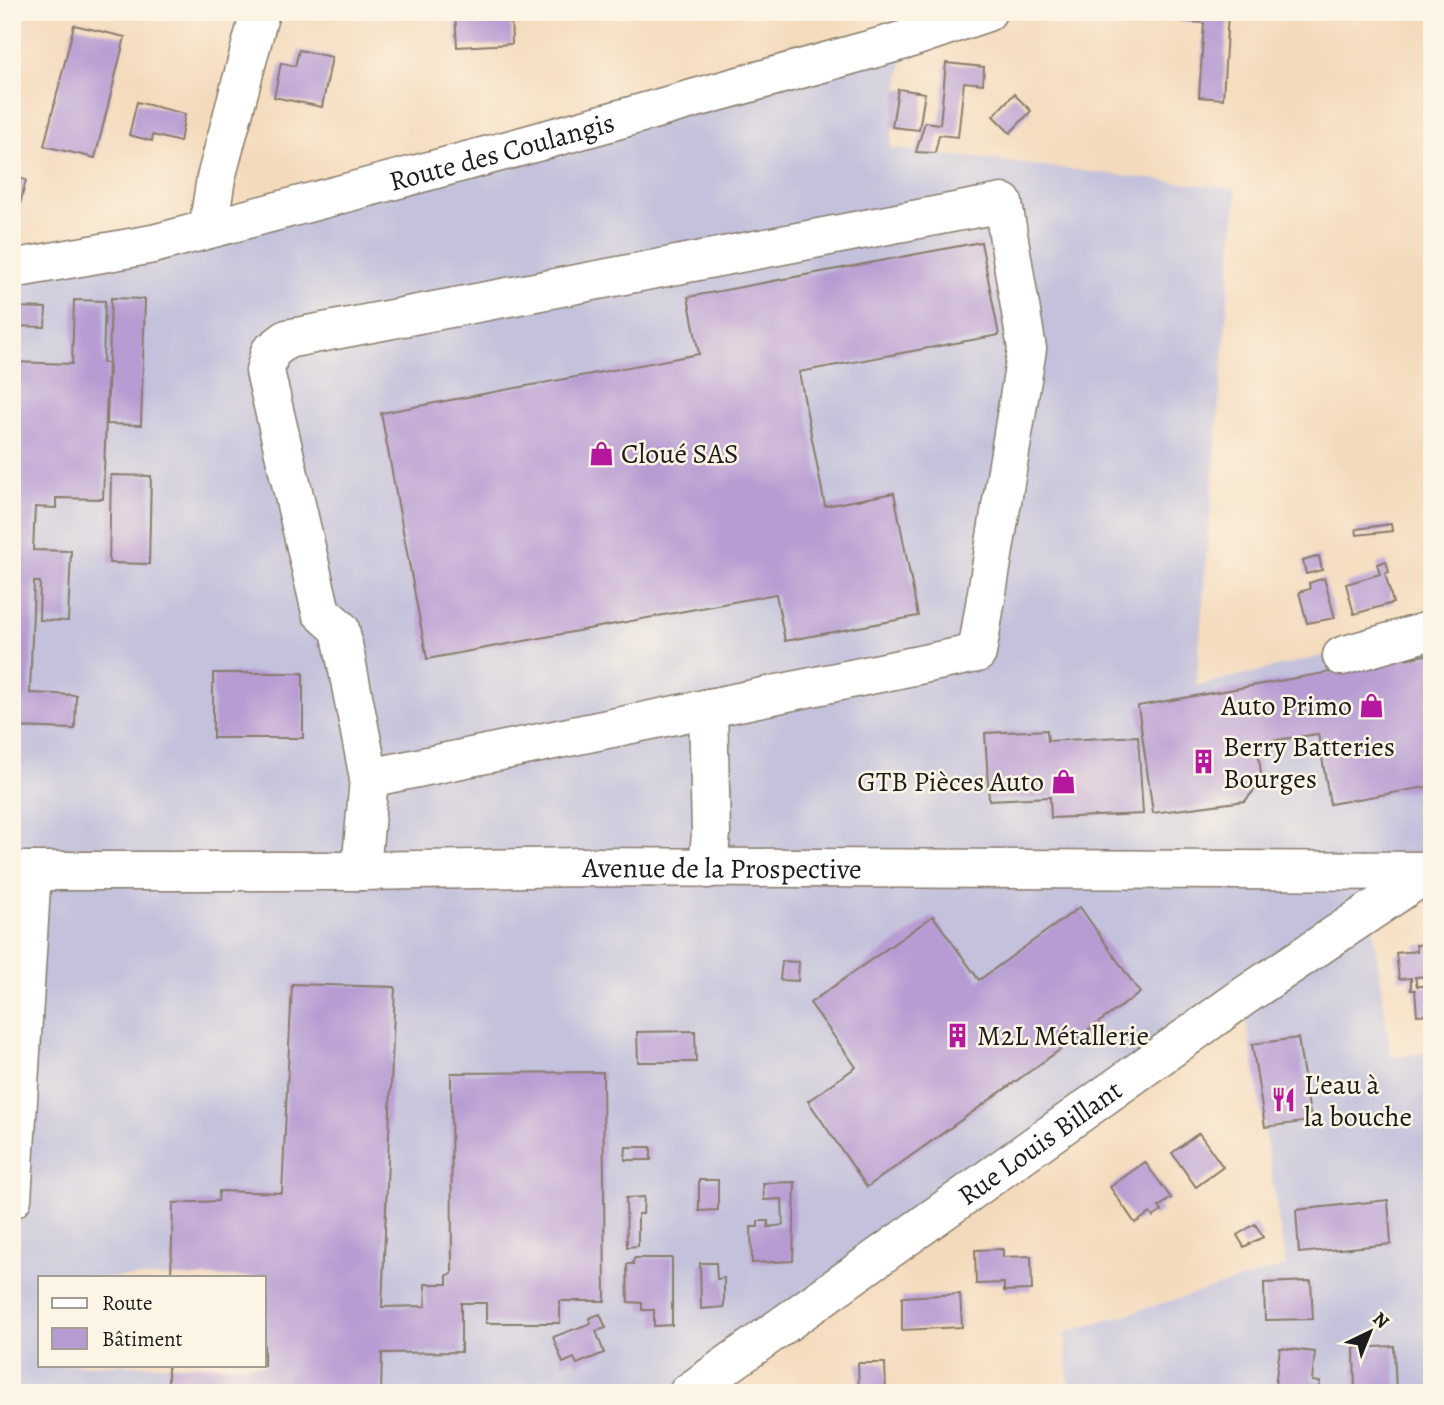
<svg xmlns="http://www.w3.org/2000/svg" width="1444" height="1405" viewBox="0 0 1444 1405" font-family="Alegreya,serif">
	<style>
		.industrial { fill: #c3c1db; fill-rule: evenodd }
		.building { fill: #b79cd3 }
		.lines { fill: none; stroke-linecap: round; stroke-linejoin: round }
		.minor-casing { stroke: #887b6c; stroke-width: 41 }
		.major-casing { stroke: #887b6c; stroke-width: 41 }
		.minor { stroke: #fff; stroke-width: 38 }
		.major { stroke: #fff; stroke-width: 38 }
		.labels { text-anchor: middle; stroke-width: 5; stroke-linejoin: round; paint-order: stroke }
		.street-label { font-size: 28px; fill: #1c1c1c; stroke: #fcf5e5 }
		.poi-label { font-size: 28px; fill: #1c1c1c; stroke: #fcf5e5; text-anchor: start }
	</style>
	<rect width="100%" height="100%" fill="#fcf5e5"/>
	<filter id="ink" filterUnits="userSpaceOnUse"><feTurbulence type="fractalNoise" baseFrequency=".0143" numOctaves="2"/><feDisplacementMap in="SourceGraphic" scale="14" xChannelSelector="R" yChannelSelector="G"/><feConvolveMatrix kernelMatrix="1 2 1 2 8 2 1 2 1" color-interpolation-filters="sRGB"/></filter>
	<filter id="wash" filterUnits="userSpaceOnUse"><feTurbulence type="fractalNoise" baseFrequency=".00686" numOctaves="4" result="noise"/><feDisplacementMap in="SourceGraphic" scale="28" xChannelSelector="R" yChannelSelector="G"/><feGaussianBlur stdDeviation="1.57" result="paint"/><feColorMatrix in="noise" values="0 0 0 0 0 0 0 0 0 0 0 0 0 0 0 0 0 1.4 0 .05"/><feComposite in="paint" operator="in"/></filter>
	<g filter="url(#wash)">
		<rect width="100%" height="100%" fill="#f4dabc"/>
		<path class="industrial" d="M 905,40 L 890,148 L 1237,189 L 1196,686 L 1432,630 L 1432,870 L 1371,911 L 1391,1057 L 1432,1052 L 1432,1393 L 1069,1393 L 1065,1333 L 1286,1266 L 1243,998 L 689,1393 L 12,1393 L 12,269 ZM 40,1277 L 264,1277 L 264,1365 L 40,1365 Z"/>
		<g id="blocks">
			<g class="building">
				<path d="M 455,12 L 511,12 L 512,44 L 457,47 Z"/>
				<path d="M 1179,12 L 1228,12 L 1223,99 L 1199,97 L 1204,23 L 1179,21 Z"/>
				<path d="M 74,25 L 125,37 L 95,158 L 44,146 Z"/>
				<path d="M 299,50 L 332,57 L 322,107 L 274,97 L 281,63 L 295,66 Z"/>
				<path d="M 946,63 L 984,67 L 983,84 L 964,82 L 958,137 L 939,135 L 935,153 L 916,152 L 925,122 L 940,124 Z"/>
				<path d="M 898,89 L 925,93 L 919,130 L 892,127 Z"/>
				<path d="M 1014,94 L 1031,111 L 1010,133 L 993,116 Z"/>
				<path d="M 137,102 L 185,114 L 180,142 L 153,135 L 152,141 L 129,135 Z"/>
				<path d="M 12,177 L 26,180 L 16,221 L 12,221 Z"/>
				<path d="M 981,242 L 999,335 L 799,372 L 825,506 L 894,493 L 918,616 L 785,641 L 776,594 L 427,659 L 381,413 L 699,354 L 688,297 Z"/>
				<path d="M 111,298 L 145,299 L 141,425 L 107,424 Z"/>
				<path d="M 74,300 L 105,301 L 103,363 L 108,363 L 103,499 L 56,498 L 56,508 L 35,507 L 33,550 L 71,551 L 68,621 L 39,620 L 40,582 L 34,582 L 30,693 L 76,695 L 75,729 L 12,727 L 12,362 L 72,364 Z"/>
				<path d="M 15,307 L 46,308 L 45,327 L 14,326 Z"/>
				<path d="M 111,475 L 151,476 L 149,564 L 109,563 Z"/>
				<path d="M 1391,524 L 1392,531 L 1357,535 L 1356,529 Z"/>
				<path d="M 1319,556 L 1322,570 L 1306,574 L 1303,561 Z"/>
				<path d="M 1386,561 L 1389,572 L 1385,573 L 1393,603 L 1354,614 L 1346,584 L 1380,574 L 1377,564 Z"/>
				<path d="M 1324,578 L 1335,618 L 1307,623 L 1299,592 L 1310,589 L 1309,583 Z"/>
				<path d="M 1432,654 L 1432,786 L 1330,804 L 1318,734 L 1257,743 L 1262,781 L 1245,801 L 1153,813 L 1138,706 Z"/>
				<rect x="213" y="673" width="90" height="65"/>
				<path d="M 1047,730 L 1048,741 L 1138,736 L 1143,814 L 1051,818 L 1050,797 L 989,800 L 985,733 Z"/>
				<path d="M 1080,907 L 1140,993 L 867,1187 L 808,1101 L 856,1067 L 810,1003 L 933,916 L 979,980 Z"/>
				<path d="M 1431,944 L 1432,976 L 1415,977 L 1417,986 L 1432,986 L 1432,1014 L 1417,1015 L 1415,990 L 1411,990 L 1411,978 L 1399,979 L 1396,953 L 1417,951 L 1416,945 Z"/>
				<path d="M 782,961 L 799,962 L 798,981 L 780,980 Z"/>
				<path d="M 292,984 L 395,987 L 382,1307 L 426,1306 L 425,1284 L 447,1284 L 447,1275 L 452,1274 L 451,1073 L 603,1072 L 605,1301 L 560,1301 L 560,1323 L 486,1323 L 486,1303 L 461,1303 L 461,1352 L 382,1353 L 381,1393 L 168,1393 L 168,1365 L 264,1365 L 264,1277 L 171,1277 L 173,1203 L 218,1201 L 219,1191 L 282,1193 Z"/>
				<path d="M 695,1031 L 696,1062 L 638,1062 L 637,1032 Z"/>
				<path d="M 1298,1038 L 1311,1121 L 1265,1127 L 1252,1044 Z"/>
				<path d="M 1199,1133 L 1223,1167 L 1196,1187 L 1172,1153 Z"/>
				<path d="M 626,1147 L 651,1147 L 651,1160 L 625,1160 Z"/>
				<path d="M 1145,1162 L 1171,1198 L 1159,1207 L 1162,1211 L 1153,1217 L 1150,1213 L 1135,1223 L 1110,1187 Z"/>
				<path d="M 699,1180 L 718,1180 L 718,1210 L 699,1211 Z"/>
				<path d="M 795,1182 L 793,1261 L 752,1263 L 751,1227 L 758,1227 L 758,1221 L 768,1221 L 768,1227 L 783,1225 L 782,1199 L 764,1200 L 763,1183 Z"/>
				<path d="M 644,1197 L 643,1214 L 638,1214 L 638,1246 L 627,1247 L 626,1198 Z"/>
				<path d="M 1388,1200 L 1391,1244 L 1299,1253 L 1296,1210 Z"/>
				<path d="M 1255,1224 L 1263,1237 L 1244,1247 L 1237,1235 Z"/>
				<path d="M 1003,1249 L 1003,1257 L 1031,1256 L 1032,1290 L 1004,1291 L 1004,1283 L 976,1284 L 975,1250 Z"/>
				<path d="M 634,1258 L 672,1258 L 672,1325 L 654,1326 L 654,1310 L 642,1310 L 642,1303 L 628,1302 L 627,1264 L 633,1264 Z"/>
				<path d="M 700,1263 L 716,1263 L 717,1279 L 724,1278 L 724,1307 L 701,1309 Z"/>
				<path d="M 1311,1281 L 1313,1319 L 1265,1320 L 1264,1283 Z"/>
				<path d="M 960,1294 L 962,1327 L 902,1330 L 902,1297 Z"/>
				<path d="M 600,1314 L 606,1328 L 596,1331 L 604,1353 L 577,1364 L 574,1358 L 563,1363 L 553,1337 L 591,1323 L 589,1318 Z"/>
				<path d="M 1394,1346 L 1396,1393 L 1355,1393 L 1354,1348 Z"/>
				<path d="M 1280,1348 L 1315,1352 L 1312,1381 L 1320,1382 L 1318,1393 L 1274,1393 Z"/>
				<path d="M 858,1363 L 885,1363 L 886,1393 L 859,1393 Z"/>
			</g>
		</g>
	</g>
	<g filter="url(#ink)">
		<use href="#blocks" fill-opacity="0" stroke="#887b6c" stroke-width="2"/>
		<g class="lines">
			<defs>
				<g id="minor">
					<path d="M 208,229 L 216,178 L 260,12"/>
					<path id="s1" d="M 12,269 L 153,244 L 512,149 L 905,40 L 987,12"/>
					<path d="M 1342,656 L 1432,630"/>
					<path d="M 708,708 L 711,833 L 708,869"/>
					<path d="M 361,871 L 369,778 L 340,629 L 321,612 L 265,371 L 270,352 L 287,339 L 1003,203 L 1027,349 L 977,653 L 369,778"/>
					<path d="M 12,1199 L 32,871"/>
					<path id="s2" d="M 688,1393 L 1243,997 L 1432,870"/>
				</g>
				<g id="major">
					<path id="s3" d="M 12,871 L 361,871 L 580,867 L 1432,871"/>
				</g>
			</defs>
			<use href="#minor" class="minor-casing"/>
			<use href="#major" class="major-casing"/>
			<use href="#minor" class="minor"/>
			<use href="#major" class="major"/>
		</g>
	</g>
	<defs>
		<symbol id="shop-bare" viewBox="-9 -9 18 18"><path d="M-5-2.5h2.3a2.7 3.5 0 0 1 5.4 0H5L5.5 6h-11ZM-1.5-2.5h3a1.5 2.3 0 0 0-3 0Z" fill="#b5179e" stroke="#fcf5e5" stroke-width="2.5" paint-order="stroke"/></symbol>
		<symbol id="building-bare" viewBox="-9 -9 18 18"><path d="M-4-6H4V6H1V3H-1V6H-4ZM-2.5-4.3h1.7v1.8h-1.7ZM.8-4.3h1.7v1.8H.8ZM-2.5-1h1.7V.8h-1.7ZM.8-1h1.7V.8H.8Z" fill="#b5179e" stroke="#fcf5e5" stroke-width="2.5" paint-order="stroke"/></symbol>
		<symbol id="restaurant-bare" viewBox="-9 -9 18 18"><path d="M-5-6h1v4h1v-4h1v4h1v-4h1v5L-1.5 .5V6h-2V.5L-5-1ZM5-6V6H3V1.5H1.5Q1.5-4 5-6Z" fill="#b5179e" stroke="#fcf5e5" stroke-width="2.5" paint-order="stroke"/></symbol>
	</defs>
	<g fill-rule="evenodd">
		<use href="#shop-bare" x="584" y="436" width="35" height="35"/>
		<use href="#shop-bare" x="1354" y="688" width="35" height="35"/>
		<use href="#building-bare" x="1186" y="744" width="35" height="35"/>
		<use href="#shop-bare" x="1046" y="764" width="35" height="35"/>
		<use href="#building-bare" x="940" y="1018" width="35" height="35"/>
		<use href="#restaurant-bare" x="1266" y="1082" width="35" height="35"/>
	</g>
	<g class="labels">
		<g class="street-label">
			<text dy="10" stroke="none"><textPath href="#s1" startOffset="504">Route des Coulangis</textPath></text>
			<text dy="10" stroke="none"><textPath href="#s3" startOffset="710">Avenue de la Prospective</textPath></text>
			<text dy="10" stroke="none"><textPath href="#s2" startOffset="432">Rue Louis Billant</textPath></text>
		</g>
		<g class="poi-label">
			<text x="621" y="463">Cloué SAS</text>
			<text x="1352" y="715" text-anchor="end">Auto Primo</text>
			<text x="1223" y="756">Berry Batteries<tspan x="1223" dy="32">Bourges</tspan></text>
			<text x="1044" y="791" text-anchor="end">GTB Pièces Auto</text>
			<text x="977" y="1045">M2L Métallerie</text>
			<text x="1304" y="1094">L'eau à<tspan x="1304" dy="32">la bouche</tspan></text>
		</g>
	</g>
	<rect width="1444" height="1405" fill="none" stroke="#fcf5e5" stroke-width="42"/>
	<rect x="38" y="1276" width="228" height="91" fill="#fcf5e5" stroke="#a29e95" stroke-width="2"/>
	<rect x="52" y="1298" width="35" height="10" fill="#ffffff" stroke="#a29e95" stroke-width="2"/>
	<text x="102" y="1310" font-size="21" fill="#1c1c1c">Route</text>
	<rect x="52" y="1328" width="35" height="21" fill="#b79cd3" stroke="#a29e95" stroke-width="2"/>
	<text x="102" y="1346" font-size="21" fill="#1c1c1c">Bâtiment</text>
	<g transform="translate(1370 1332) rotate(43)" stroke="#fcf5e5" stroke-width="5" paint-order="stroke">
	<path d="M0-5L12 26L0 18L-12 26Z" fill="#1c1c1c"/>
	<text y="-10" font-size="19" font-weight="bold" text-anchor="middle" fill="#1c1c1c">N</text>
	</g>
</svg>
